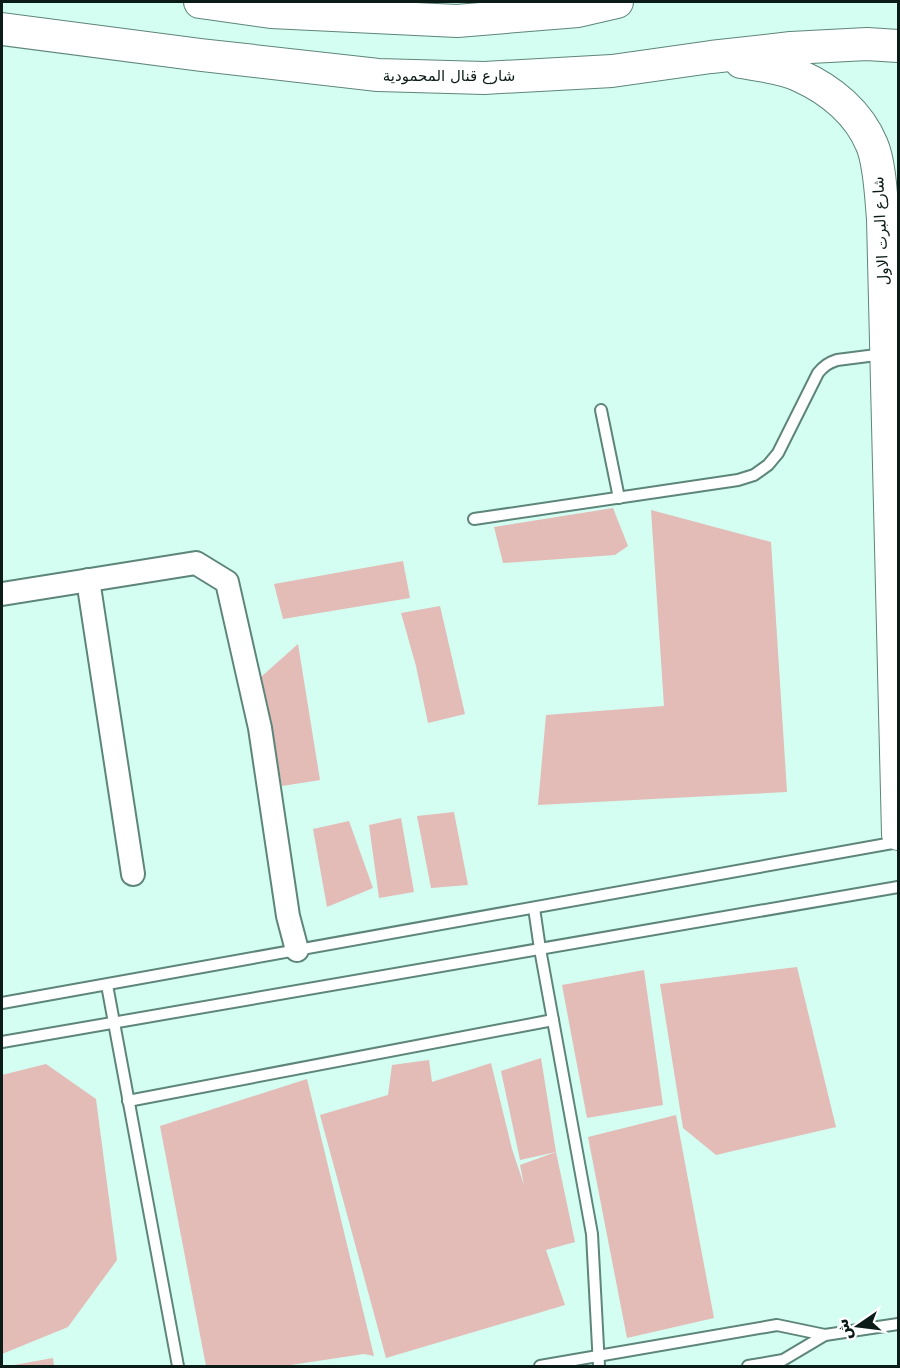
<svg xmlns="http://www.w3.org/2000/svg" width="900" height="1368" viewBox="0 0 900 1368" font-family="'DejaVu Sans','Noto Sans Arabic',sans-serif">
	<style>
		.building { fill: #e3bbb7 }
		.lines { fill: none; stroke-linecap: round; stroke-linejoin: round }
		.lane-casing { stroke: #5e857a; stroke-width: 14 }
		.street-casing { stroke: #5e857a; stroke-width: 26 }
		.secondary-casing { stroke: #5e857a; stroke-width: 34 }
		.lane { stroke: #fff; stroke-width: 10 }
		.street { stroke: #fff; stroke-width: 22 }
		.secondary { stroke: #fff; stroke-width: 32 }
		.labels { text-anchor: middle; stroke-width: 4.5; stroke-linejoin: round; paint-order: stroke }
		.street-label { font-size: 15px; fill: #0b1b17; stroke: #fff }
	</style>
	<rect width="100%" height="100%" fill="#d4fef1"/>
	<g class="building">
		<path d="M 613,508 L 628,546 L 615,555 L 503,563 L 494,527 Z"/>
		<path d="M 651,510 L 771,542 L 787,792 L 538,805 L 546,715 L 664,706 Z"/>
		<path d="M 403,561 L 410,598 L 283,619 L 274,584 Z"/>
		<path d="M 440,606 L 465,714 L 428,723 L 416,666 L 401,613 Z"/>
		<path d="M 298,644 L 320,780 L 282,786 L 261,677 Z"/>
		<path d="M 454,812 L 468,885 L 431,888 L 417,816 Z"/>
		<path d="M 401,818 L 414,892 L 379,898 L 369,825 Z"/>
		<path d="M 349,821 L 373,888 L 327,907 L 313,829 Z"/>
		<path d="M 797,967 L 836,1127 L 716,1155 L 683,1128 L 660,984 Z"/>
		<path d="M 644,970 L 663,1105 L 587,1118 L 562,985 Z"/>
		<path d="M 541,1058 L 556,1152 L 575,1242 L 546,1250 L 565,1305 L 386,1358 L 320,1115 L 388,1095 L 392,1065 L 429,1060 L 432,1082 L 491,1063 L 512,1149 L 524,1185 L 520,1165 L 556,1152 L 520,1160 L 501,1071 Z"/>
		<path d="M 46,1064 L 96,1099 L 117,1260 L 68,1327 L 2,1354 L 2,1075 Z"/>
		<path d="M 307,1079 L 374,1356 L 364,1354 L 284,1366 L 206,1366 L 160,1126 Z"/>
		<path d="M 676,1115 L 714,1318 L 627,1338 L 588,1137 Z"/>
		<path d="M 53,1358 L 54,1366 L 14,1366 L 14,1365 Z"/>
	</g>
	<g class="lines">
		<defs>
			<g id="lane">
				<path d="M 601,410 L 619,498"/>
				<path d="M 474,519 L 738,480 L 754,475 L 768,465 L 778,453 L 818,373 C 824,366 828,363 837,360 L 884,354"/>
				<path d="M 534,908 L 540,949 L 592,1234 L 599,1366"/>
				<path d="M 107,985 L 178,1366"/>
				<path d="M 2,1003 L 898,842"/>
				<path d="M 2,1042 L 898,887"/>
				<path d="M 128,1101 L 553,1020"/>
				<path d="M 540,1366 L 777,1325 L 825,1335 L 898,1324"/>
				<path d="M 748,1366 L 783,1360 L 825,1335"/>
			</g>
			<g id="street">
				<path d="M 88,580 L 133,874"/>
				<path d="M 2,594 L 196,563 L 227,582 L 260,728 L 288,916 L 297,950"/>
			</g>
			<g id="secondary">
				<path d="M 200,2 L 271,12 L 457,21 L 578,11 L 617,2"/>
				<path d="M 2,29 L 201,55 L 378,75 L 484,78 L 612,71 L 711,57 L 791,48 L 867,44 L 898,46"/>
				<path d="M 741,62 C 759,65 785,68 800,76 C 831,90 859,113 872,145 C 880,164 881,197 883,219 L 898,834"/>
			</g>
		</defs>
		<use href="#lane" class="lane-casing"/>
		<use href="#street" class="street-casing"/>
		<use href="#secondary" class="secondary-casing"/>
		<use href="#lane" class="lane"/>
		<use href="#street" class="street"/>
		<use href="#secondary" class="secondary"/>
	</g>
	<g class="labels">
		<g class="street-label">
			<text x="449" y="81">شارع قنال المحمودية</text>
			<text transform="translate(881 231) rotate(-93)" y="5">شارع البرت الاول</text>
		</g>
	</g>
	<rect width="900" height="1368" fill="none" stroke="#0b1b17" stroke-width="6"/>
	<g transform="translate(858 1326) rotate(256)" stroke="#ffffff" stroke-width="4.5" paint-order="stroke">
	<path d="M0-4.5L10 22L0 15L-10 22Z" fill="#0b1b17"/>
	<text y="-9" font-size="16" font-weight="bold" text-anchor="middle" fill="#0b1b17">ش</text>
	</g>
</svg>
